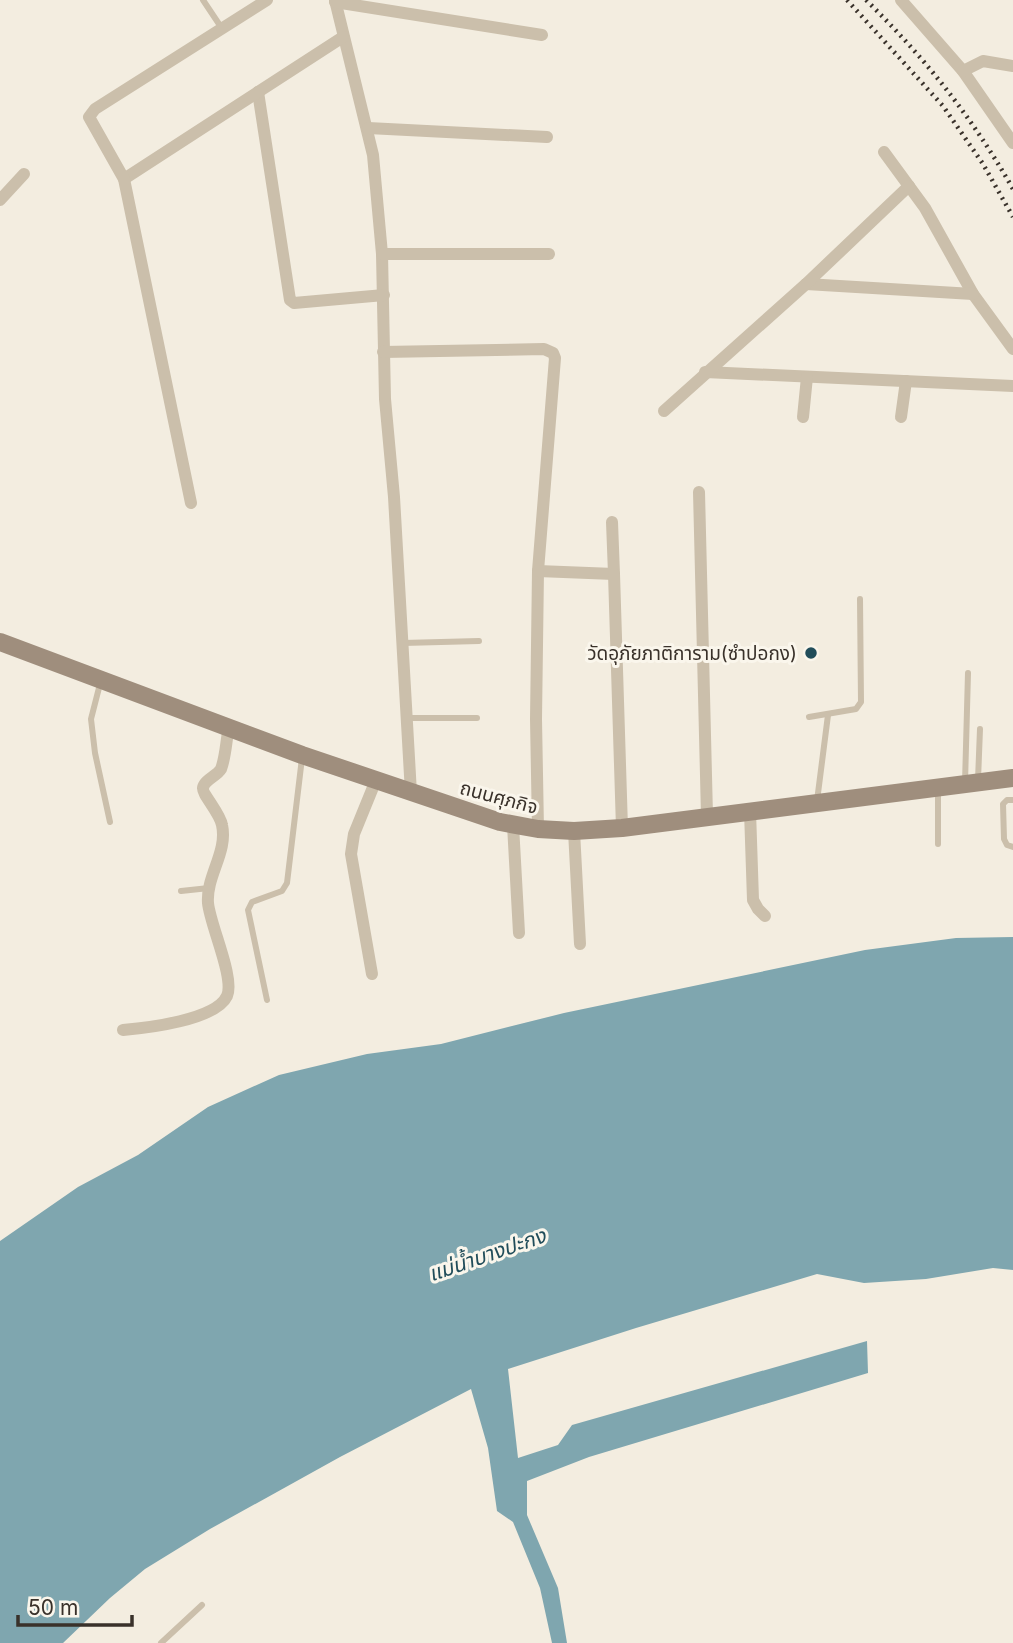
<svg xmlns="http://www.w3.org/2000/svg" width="1013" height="1643" viewBox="0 0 1013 1643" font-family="Inter,'Noto Sans Thai',sans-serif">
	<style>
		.water { fill: #7fa6af }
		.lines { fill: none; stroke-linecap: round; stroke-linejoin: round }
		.lane { stroke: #cbbfab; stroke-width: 6 }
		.street { stroke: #cbbfab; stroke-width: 12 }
		.secondary { stroke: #9f8e7d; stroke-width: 18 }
		.rail { stroke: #39312a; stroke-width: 4.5; stroke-dasharray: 2 5; stroke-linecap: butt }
		.poi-dot { fill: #214d5a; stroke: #faf6ec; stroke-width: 2.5 }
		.labels { text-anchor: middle; stroke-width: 6; stroke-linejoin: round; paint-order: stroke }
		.poi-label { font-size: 19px; fill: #39312a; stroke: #faf6ec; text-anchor: end }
		.street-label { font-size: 19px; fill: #39312a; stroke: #faf6ec }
		.water-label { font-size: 21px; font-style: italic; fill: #214d5a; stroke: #faf6ec }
	</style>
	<rect width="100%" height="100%" fill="#f3ede0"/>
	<path class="water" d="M 1013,937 L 1013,1270 L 993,1268 L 926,1279 L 864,1283 L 817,1274 L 636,1328 L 508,1369 L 518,1458 L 558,1445 L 572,1425 L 867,1341 L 868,1373 L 589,1457 L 527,1481 L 527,1515 L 558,1588 L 567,1643 L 552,1643 L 540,1588 L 513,1522 L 497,1511 L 488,1448 L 471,1389 L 340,1457 L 210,1529 L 145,1569 L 110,1598 L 63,1643 L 0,1643 L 0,1241 L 78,1187 L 138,1155 L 208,1107 L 279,1075 L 367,1054 L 441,1044 L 564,1013 L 865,950 L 956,938 Z"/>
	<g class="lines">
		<g class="lane">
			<path d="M 203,0 L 221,27"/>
			<path d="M 403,643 L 479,641"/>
			<path d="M 101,680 L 91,719 L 95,753 L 110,822"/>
			<path d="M 809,717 L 856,709 L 861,702 L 860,599"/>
			<path d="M 408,718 L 477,718"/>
			<path d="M 978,780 L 980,729"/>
			<path d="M 965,783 L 968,673"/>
			<path d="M 938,790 L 938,844"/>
			<path d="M 1013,800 L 1007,800 L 1003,804 L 1004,839 L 1007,845 L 1013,847"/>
			<path d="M 817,801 L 828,715"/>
			<path d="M 181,891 L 209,888"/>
			<path d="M 267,1000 L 248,910 L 252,902 L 282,891 L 287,883 L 302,758"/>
			<path d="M 161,1643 L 202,1605"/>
		</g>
		<g class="street">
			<path d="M 335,0 L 373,155 L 382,254 L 385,399 L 394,497 L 411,793"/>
			<path d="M 901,0 L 963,71 L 1013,143"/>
			<path d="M 335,2 L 542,35"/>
			<path d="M 963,71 L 983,61 L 1013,66"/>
			<path d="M 258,92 L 290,300 L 294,303 L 384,295"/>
			<path d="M 368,128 L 547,137"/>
			<path d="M 884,152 L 925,208 L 973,294 L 1013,349"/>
			<path d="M 124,179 L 343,37"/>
			<path d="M 0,200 L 24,174"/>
			<path d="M 382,254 L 549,254"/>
			<path d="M 806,284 L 973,294"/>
			<path d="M 383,352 L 544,349 L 553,353 L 555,358 L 538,571 L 536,719 L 538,829"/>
			<path d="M 705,372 L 1013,386"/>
			<path d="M 664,411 L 806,284 L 909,186"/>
			<path d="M 803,417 L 807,377"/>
			<path d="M 901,417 L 906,381"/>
			<path d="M 699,492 L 707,816"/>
			<path d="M 191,503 L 124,179 L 89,117 L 95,109 L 267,0"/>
			<path d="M 538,571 L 614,574 L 612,522"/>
			<path d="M 614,574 L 622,828"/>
			<path d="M 750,811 L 753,900 L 758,909 L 765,916"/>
			<path d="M 513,825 L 519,933"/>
			<path d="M 574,831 L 580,944"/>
			<path d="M 372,974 L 351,854 L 354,834 L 376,780"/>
			<path d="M 123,1030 C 147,1028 216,1020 227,996 C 235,978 210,925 208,903 C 206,876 228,852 222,825 C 220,813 202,794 203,788 C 204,780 217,776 221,769 C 226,756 226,740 229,727"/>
		</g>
		<path class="secondary" d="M 0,642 L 302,755 L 500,822 L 538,829 L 574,831 L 622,828 L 1013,778"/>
		<g class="rail">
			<path d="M 847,0 L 943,106 L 983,164 L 1013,217"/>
			<path d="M 866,0 C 925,58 972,117 1013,189"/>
		</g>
	</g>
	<circle class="poi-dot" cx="811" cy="653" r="7"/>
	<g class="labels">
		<g class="poi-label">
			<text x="797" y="660">วัดอุภัยภาติการาม(ซำปอกง)</text>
		</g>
		<g class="street-label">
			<text transform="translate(499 797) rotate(15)" y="7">ถนนศุภกิจ</text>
		</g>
		<g class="water-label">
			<text transform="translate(487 1255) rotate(-19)" y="7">แม่น้ำบางปะกง</text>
		</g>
	</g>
	<path d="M18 1615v10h114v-10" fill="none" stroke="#39312a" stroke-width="3.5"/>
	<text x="28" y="1615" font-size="21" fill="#39312a" stroke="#faf6ec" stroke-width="5" paint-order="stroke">50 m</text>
</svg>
